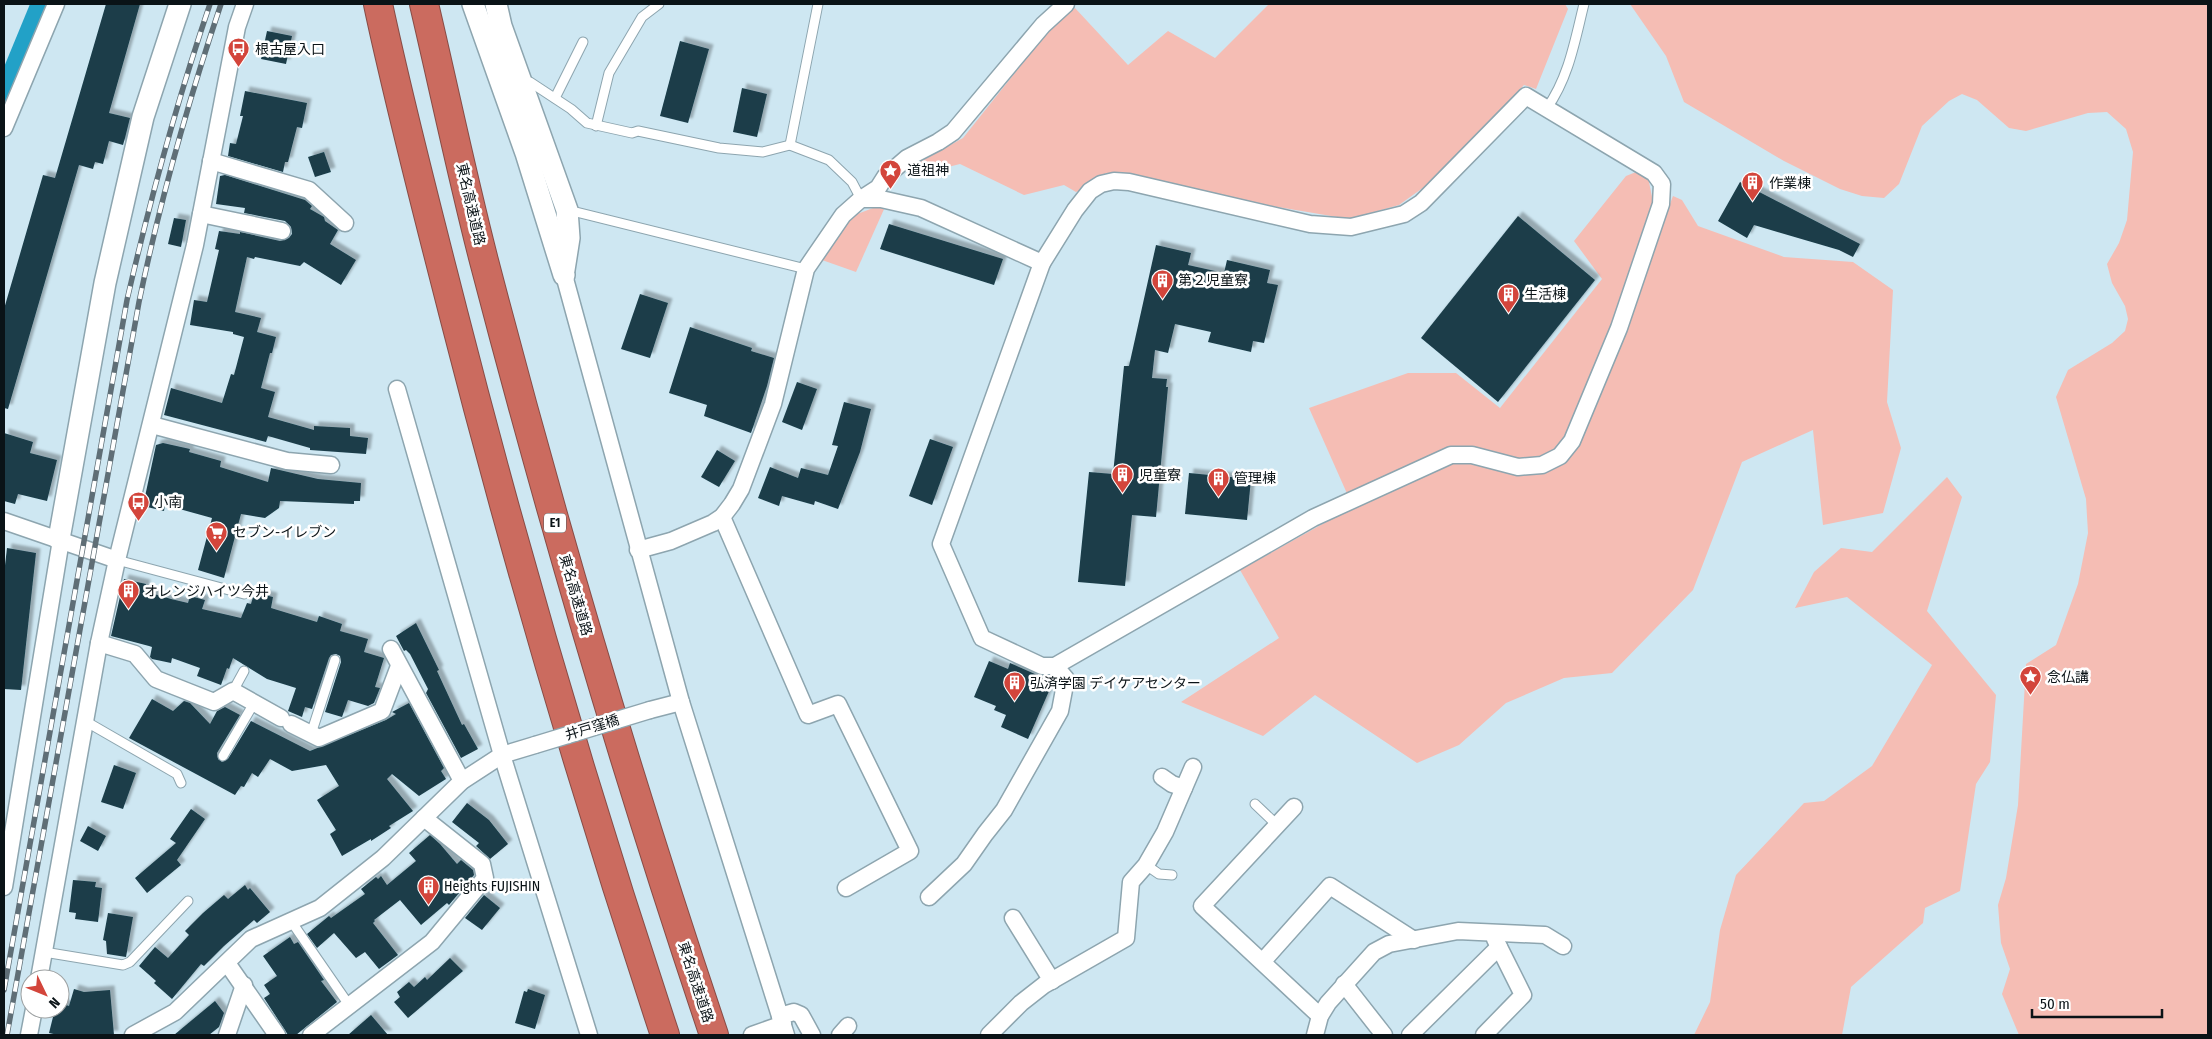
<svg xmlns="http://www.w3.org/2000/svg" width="2212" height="1039" viewBox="0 0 2212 1039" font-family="'Fira Sans Condensed','Noto Sans JP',sans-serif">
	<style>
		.green { fill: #f5bdb4 }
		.water { fill: #22a1c7 }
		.building { fill: #1a3e4a; filter: url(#shadow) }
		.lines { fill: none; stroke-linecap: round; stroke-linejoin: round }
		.service-casing { stroke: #8da5af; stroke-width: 11 }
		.minor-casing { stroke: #8da5af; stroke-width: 19 }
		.tertiary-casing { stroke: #8da5af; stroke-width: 24 }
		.motorway-casing { stroke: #874c46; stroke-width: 30 }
		.service { stroke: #fff; stroke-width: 9 }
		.minor { stroke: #fff; stroke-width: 16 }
		.tertiary { stroke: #fff; stroke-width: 21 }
		.motorway { stroke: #cb6b5f; stroke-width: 28 }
		.rail-casing { stroke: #5f6e76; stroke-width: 5.5 }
		.rail { stroke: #fff; stroke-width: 4; stroke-dasharray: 11; stroke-linecap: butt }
		.minor-bridge-casing { stroke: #8da5af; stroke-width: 19; stroke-linecap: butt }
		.minor-bridge { stroke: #fff; stroke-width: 16 }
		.labels { text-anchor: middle; stroke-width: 5; stroke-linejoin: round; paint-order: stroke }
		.shield { fill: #fff; stroke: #545a5d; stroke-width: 1 }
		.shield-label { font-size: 12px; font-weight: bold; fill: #0a1317 }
		.poi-label { font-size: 14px; fill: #0a1317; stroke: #fff; text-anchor: start }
		.street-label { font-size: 14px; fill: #0a1317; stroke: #fff }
	</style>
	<defs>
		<filter id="shadow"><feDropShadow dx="4.5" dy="-4.5" stdDeviation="1" flood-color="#0004"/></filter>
	</defs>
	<rect width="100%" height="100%" fill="#cee7f2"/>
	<g class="green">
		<path d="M 1269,4 L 1565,4 L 1568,9 L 1536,89 L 1524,85 L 1438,177 L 1399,205 L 1349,219 L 1272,206 L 1125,174 L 1106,173 L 1088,187 L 1076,192 L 1064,185 L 1024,195 L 960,164 L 924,173 L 916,164 L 963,138 L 1050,29 L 1075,8 L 1128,65 L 1168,31 L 1215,58 Z"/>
		<path d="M 1630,4 L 2208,4 L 2208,1035 L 2019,1035 L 2002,994 L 2010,969 L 2001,943 L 1998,905 L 2006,878 L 2018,805 L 2026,664 L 2056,645 L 2078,584 L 2088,533 L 2086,499 L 2056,397 L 2068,370 L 2112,343 L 2125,331 L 2128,319 L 2125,306 L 2112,283 L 2107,264 L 2119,243 L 2127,220 L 2133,152 L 2126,129 L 2107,112 L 2088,113 L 2026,131 L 2009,128 L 1977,100 L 1962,94 L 1949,101 L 1922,126 L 1899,184 L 1884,198 L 1862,196 L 1840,189 L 1784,161 L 1684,102 L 1666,56 Z"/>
		<path d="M 1636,172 L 1648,177 L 1654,207 L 1652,251 L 1673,196 L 1682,200 L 1698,226 L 1784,257 L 1853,262 L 1893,290 L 1887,402 L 1901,448 L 1883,513 L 1823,525 L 1813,430 L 1742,462 L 1693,590 L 1612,673 L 1564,678 L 1506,703 L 1459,745 L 1417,763 L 1315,695 L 1263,736 L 1181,702 L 1279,638 L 1240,570 L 1353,507 L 1309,408 L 1408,373 L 1456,373 L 1500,408 L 1602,279 L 1574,241 L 1626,176 Z"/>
		<path d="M 881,205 L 885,207 L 856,272 L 822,260 L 852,216 Z"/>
		<path d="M 1947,477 L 1962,497 L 1927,611 L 1996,695 L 1990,762 L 1976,784 L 1960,891 L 1925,908 L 1923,923 L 1851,987 L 1842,1035 L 1694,1035 L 1710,1002 L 1720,930 L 1736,875 L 1804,803 L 1824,801 L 1872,766 L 1932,665 L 1847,597 L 1795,608 L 1814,572 L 1841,548 L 1872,552 Z"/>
	</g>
	<path class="water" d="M 30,4 L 47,4 L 4,107 L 4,67 Z"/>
	<g class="building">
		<path d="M 106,4 L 140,4 L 109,113 L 130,118 L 125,138 L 123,145 L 109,141 L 103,164 L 95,162 L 93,169 L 79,165 L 8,409 L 4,408 L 4,309 L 43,175 L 55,178 Z"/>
		<path d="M 267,31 L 292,36 L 286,64 L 261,59 Z"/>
		<path d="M 680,41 L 709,49 L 688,123 L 660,116 Z"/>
		<path d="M 742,88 L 767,94 L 757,137 L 733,132 Z"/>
		<path d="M 245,91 L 307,103 L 302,128 L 297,127 L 288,162 L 285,162 L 283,172 L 228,156 L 230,143 L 236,144 L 243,116 L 240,116 Z"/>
		<path d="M 324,152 L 331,172 L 315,177 L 308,157 Z"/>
		<path d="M 225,175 L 305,200 L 312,206 L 310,209 L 324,217 L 325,221 L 338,230 L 330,244 L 356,260 L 341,285 L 304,262 L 300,266 L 255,257 L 254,259 L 247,257 L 235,312 L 261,318 L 257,332 L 276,337 L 272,353 L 270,353 L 261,388 L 275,392 L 268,417 L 314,430 L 314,426 L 350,428 L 350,436 L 368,438 L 366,454 L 310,450 L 310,448 L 268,436 L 266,442 L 164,415 L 171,388 L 222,403 L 231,374 L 234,375 L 244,337 L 233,334 L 233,332 L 190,325 L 194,300 L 207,302 L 219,250 L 215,249 L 219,231 L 240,234 L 240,232 L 280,241 L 289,238 L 292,234 L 291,227 L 285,221 L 244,213 L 245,208 L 216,204 L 220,176 Z"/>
		<path d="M 1740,182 L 1860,244 L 1853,257 L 1839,250 L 1754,225 L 1747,238 L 1718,221 Z"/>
		<path d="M 1518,216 L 1595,280 L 1498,402 L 1421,338 Z"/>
		<path d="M 174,218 L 186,220 L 181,247 L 168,244 Z"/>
		<path d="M 889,224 L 1003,259 L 994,285 L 880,249 Z"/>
		<path d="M 1156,245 L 1191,253 L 1188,265 L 1224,273 L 1227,260 L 1270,270 L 1267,283 L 1278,285 L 1264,343 L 1253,341 L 1251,352 L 1208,342 L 1211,332 L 1175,324 L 1168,353 L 1155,350 L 1152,378 L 1167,379 L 1166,387 L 1168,387 L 1156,517 L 1132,515 L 1125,586 L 1078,582 L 1089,472 L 1113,474 L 1124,366 L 1129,366 Z"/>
		<path d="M 640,294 L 668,303 L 650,358 L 621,349 Z"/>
		<path d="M 690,327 L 752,348 L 751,351 L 774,358 L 767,386 L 751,433 L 704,416 L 707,405 L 669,393 Z"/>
		<path d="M 797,382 L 817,389 L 802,430 L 782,422 Z"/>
		<path d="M 844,402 L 871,409 L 860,452 L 838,509 L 815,501 L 814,505 L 782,496 L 779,506 L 758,498 L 770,467 L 798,478 L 801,468 L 828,475 L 838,446 L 832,445 Z"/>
		<path d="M 4,433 L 33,442 L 30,453 L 57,460 L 47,501 L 18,494 L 15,504 L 4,501 Z"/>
		<path d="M 930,439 L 953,447 L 932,505 L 909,496 Z"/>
		<path d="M 163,443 L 190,449 L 189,452 L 221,461 L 220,467 L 268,482 L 271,468 L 318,479 L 361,483 L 360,501 L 354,501 L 354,504 L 280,501 L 279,508 L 265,518 L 241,514 L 224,578 L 198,570 L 212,518 L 165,505 L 164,511 L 143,506 L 156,445 Z"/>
		<path d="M 717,450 L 735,461 L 719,487 L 701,477 Z"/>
		<path d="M 1189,473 L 1251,479 L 1247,520 L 1185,514 Z"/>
		<path d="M 7,548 L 36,553 L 21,690 L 4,689 L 4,574 Z"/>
		<path d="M 124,579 L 146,584 L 144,591 L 171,599 L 188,603 L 190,596 L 205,600 L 202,609 L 241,618 L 247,603 L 251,604 L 253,597 L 258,599 L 260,594 L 273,597 L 271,608 L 317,622 L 319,616 L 342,624 L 340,631 L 368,639 L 364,652 L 384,658 L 375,687 L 380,688 L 374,703 L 368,706 L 348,700 L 342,717 L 325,712 L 341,662 L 340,656 L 336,654 L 331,655 L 329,658 L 312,709 L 305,707 L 302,717 L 288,711 L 296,688 L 267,679 L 233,658 L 229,669 L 227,668 L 221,685 L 197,676 L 200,668 L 172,658 L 171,663 L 152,659 L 150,657 L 152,647 L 149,646 L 111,636 Z"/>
		<path d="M 416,623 L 439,670 L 437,671 L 462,725 L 464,724 L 478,749 L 461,758 L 426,693 L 428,689 L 410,654 L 406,650 L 404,651 L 396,636 Z"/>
		<path d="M 989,661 L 1008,669 L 1010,663 L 1053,682 L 1028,739 L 1001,727 L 1006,715 L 994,710 L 996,706 L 974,697 Z"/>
		<path d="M 152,699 L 173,711 L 184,701 L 190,703 L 210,724 L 217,711 L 225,707 L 240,715 L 217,753 L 218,759 L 222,762 L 228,759 L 251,721 L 310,751 L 386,720 L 396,714 L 392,712 L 409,703 L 444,768 L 441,771 L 446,779 L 419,796 L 392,774 L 387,779 L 413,811 L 389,826 L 391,828 L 371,841 L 371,839 L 342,856 L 330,834 L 336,830 L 317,800 L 339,786 L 326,765 L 292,771 L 270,759 L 258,777 L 252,773 L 244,787 L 241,786 L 235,795 L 129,738 Z"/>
		<path d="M 114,765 L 136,773 L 123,809 L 101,802 Z"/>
		<path d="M 467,803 L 489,820 L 508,844 L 490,859 L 476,846 L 479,843 L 452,822 Z"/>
		<path d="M 191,809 L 205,819 L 177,860 L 181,865 L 147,893 L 135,878 L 176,843 L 170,839 Z"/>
		<path d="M 88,826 L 106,836 L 98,851 L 80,841 Z"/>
		<path d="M 430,835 L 440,844 L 457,864 L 461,860 L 473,870 L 474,875 L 449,905 L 447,903 L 421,925 L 400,900 L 374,920 L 375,921 L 373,923 L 398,955 L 379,969 L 365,952 L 356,958 L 334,933 L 317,948 L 307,934 L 329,916 L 331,918 L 365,894 L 361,889 L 376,877 L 378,879 L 381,876 L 387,885 L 416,861 L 409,853 Z"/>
		<path d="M 73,880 L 96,882 L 95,887 L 102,888 L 98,922 L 75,919 L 76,913 L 69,912 Z"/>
		<path d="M 245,885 L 248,890 L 250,888 L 270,912 L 257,923 L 254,920 L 224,946 L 204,966 L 201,964 L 172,999 L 154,983 L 156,981 L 139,966 L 155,947 L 168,958 L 189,935 L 185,931 L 203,913 L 224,895 L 228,899 Z"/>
		<path d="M 484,895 L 500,908 L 482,930 L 465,918 Z"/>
		<path d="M 108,913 L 133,917 L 126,957 L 107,954 L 106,941 L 103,940 Z"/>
		<path d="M 290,937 L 294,944 L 298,942 L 324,980 L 321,981 L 337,1002 L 296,1035 L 288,1035 L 264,998 L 270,994 L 264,985 L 277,976 L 263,956 Z"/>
		<path d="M 450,958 L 463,971 L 408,1018 L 394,1002 L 400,997 L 397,992 L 409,982 L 414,987 L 425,977 L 427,980 Z"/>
		<path d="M 74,989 L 84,992 L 110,990 L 114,1035 L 58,1035 L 49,1033 L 55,1009 L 60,1009 L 60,1003 L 69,1006 Z"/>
		<path d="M 528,989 L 545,995 L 535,1029 L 515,1023 L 524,991 L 527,992 Z"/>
		<path d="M 215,1001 L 224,1013 L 219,1027 L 209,1035 L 174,1035 Z"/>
		<path d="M 371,1015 L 388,1035 L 348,1035 Z"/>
	</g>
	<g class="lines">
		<defs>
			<g id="service">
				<path d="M 522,85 L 530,82 L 571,109 L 587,123 L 632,133 L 638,131 L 719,148 L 763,152 L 790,145 L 829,160 L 852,182 L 861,199"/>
				<path d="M 555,98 L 583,42"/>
				<path d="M 1547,108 C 1569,77 1575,40 1584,4"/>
				<path d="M 596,126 L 609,73 L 642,17 L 659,4"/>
				<path d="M 790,145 L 818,4"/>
				<path d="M 568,210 L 806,269"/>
				<path d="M 117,560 L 244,594"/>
				<path d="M 233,691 L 244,671"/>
				<path d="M 85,721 L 177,774 L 181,783"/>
				<path d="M 311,734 L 335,660"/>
				<path d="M 223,756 L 254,703"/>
				<path d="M 1255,804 L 1277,825"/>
				<path d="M 1146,865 L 1159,874 L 1172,875"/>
				<path d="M 291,921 L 349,1005"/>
				<path d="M 44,952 L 123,965 L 130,962 L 188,901"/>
			</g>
			<g id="minor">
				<path d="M 1526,96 L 1654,173 L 1662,184 L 1661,204 L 1619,328 L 1572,441 L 1560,456 L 1542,465 L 1518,467 L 1472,455 L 1451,455 L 1313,518 L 1055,666 L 1042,666 L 982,638 L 941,544 L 1042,263 L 1075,210 L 1090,191 L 1101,184 L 1114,181 L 1129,182 L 1310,224 L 1351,227 L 1404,214 L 1421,203 Z"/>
				<path d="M 4,128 L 56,4"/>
				<path d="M 211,161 L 309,190 L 345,223"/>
				<path d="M 861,199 L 878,188 L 885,177 L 907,158 L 938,142 L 953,132 L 1043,25 L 1066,4"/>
				<path d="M 201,214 L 282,231"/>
				<path d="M 564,275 L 681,702 L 786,1035"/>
				<path d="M 397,389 L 502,755 L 589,1035"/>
				<path d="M 152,425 L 287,461 L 331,465"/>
				<path d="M 722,517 L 808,715 L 838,704 L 910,851 L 846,888"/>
				<path d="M 4,521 L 117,560"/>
				<path d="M 638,550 L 671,541 L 713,523 L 722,517 L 732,504 L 741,489 L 773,404 L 806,269 L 843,215 L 861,199 L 881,199 L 921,208 L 1042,263"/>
				<path d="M 99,643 L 135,654 L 156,679 L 214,702 L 233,691 L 281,718"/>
				<path d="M 391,649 L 462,781"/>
				<path d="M 650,710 L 681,702"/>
				<path d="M 291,724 L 319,738 L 382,711 L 399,666"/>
				<path d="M 1162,777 L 1172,784 L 1184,788"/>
				<path d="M 1294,807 L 1202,906 L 1320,1016"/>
				<path d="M 4,887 L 61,540"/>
				<path d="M 929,897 L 964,864 L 985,834 L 1004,810 L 1060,711 L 1066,679 L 1055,666"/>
				<path d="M 1013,918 L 1052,981"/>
				<path d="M 1263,961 L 1330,886 L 1414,940"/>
				<path d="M 227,963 L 277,1035"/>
				<path d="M 39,979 L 99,643 L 117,560 L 195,245 L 237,27 L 245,4"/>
				<path d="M 1344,984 L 1384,1035"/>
				<path d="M 780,1016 L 794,1012 L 801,1015 L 812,1035"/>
				<path d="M 29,1035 L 34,1009"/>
				<path d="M 133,1035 L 175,1012 L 251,939 L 320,908 L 383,858 L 462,781 L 502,755 L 535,745"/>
				<path d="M 227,1035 L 244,985"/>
				<path d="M 311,1035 L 432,942 L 485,878 L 482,864 L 424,818"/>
				<path d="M 752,1035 L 783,1024"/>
				<path d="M 840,1035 L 848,1026"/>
				<path d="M 989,1035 L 1021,1003 L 1044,985 L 1126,938 L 1131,882 L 1146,865 L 1165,832 L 1193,767"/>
				<path d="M 1315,1035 L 1320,1016 L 1328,1003 L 1374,952 L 1389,944 L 1458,931 L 1545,935 L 1563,946"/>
				<path d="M 1410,1035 L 1499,947"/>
				<path d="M 1484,1035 L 1523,995 L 1495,939"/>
			</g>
			<g id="tertiary">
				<path d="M 473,4 L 526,153 L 564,275"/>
				<path d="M 496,4 L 501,26 L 567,210 L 569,238 L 564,270"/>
				<path d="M 59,539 L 105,283 L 143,117 L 180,4"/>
			</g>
			<g id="motorway">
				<path d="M 378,4 C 400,107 427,210 453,312 C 515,555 586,797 665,1035"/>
				<path d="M 424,4 C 444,89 462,176 484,261 C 552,522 628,780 714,1035"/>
			</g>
		</defs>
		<use href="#service" class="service-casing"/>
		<use href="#minor" class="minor-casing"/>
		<use href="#tertiary" class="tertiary-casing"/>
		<use href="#motorway" class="motorway-casing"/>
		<use href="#service" class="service"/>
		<use href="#minor" class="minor"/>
		<use href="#tertiary" class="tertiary"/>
		<use href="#motorway" class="motorway"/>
		<defs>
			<g id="rail">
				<path d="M 4,990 L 127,300 C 150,200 177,101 210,4"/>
				<path d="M 7,1035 L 139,302 C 160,201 188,102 221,4"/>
			</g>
		</defs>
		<use href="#rail" class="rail-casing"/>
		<use href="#rail" class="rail"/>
		<defs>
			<path id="minor-bridge" d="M 535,745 L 650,710"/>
		</defs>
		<use href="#minor-bridge" class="minor-bridge-casing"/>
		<use href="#minor-bridge" class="minor-bridge"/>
	</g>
	<defs>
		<symbol id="bus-pin" viewBox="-11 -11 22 30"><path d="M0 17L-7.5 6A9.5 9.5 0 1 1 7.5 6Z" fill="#d3453b" stroke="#fff"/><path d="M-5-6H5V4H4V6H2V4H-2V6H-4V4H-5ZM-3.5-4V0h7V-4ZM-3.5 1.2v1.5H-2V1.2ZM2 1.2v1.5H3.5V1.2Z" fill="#fff"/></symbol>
		<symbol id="sight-pin" viewBox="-11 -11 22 30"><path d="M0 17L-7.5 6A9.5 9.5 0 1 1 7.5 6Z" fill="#d3453b" stroke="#fff"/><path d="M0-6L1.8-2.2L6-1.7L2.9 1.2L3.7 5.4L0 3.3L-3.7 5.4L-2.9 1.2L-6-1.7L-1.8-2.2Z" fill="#fff"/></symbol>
		<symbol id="building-pin" viewBox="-11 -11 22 30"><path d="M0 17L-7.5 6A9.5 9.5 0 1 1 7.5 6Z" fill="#d3453b" stroke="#fff"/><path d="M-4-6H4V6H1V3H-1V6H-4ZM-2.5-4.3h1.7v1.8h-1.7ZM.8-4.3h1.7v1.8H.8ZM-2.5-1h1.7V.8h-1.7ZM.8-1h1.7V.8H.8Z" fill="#fff"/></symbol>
		<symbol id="supermarket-pin" viewBox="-11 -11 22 30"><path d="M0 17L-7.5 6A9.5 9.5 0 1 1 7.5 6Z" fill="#d3453b" stroke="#fff"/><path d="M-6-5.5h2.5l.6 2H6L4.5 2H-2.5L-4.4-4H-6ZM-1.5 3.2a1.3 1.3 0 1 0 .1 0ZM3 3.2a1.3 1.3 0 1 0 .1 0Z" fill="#fff"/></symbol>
	</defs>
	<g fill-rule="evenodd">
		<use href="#bus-pin" x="226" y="36" width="25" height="34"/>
		<use href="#sight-pin" x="878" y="158" width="25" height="34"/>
		<use href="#building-pin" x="1740" y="170" width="25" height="34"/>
		<use href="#building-pin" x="1150" y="268" width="25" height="34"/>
		<use href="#building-pin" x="1496" y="282" width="25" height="34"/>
		<use href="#building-pin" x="1110" y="462" width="25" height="34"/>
		<use href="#building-pin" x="1206" y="466" width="25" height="34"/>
		<use href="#bus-pin" x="126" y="490" width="25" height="34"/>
		<use href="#supermarket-pin" x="204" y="520" width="25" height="34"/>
		<use href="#building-pin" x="116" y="578" width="25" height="34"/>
		<use href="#sight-pin" x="2018" y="664" width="25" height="34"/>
		<use href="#building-pin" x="1002" y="670" width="25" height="34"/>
		<use href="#building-pin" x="416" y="874" width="25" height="34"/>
	</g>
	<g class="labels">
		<rect class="shield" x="544" y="513.5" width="22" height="19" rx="4"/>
		<g class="shield-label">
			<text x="555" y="527">E1</text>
		</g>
		<g class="poi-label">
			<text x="255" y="54">根古屋入口</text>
			<text x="907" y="175">道祖神</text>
			<text x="1769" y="188">作業棟</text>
			<text x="1178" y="285">第２児童寮</text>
			<text x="1524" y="299">生活棟</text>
			<text x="1139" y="480">児童寮</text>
			<text x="1234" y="483">管理棟</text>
			<text x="154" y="507">小南</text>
			<text x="233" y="537">セブン-イレブン</text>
			<text x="144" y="596">オレンジハイツ今井</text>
			<text x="2047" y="682">念仏講</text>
			<text x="1030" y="688">弘済学園 デイケアセンター</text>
			<text x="444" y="891">Heights FUJISHIN</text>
		</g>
		<g class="street-label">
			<text transform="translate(471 204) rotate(77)" y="5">東名高速道路</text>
			<text transform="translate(576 595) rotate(74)" y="5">東名高速道路</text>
			<text transform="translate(592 727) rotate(-17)" y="5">井戸窪橋</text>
			<text transform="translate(696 982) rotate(72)" y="5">東名高速道路</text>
		</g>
	</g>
	<rect width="2212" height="1039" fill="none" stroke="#0a1317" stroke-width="10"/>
	<g transform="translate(45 994) rotate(133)"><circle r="24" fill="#ffffff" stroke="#9da1a2"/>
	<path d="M0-4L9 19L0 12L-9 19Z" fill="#d3453b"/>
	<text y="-8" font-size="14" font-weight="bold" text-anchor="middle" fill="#0a1317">N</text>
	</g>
	<path d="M2032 1009v8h130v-8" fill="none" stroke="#0a1317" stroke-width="2.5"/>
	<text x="2040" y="1009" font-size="15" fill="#0a1317" stroke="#ffffff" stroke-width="4" paint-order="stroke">50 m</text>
</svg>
